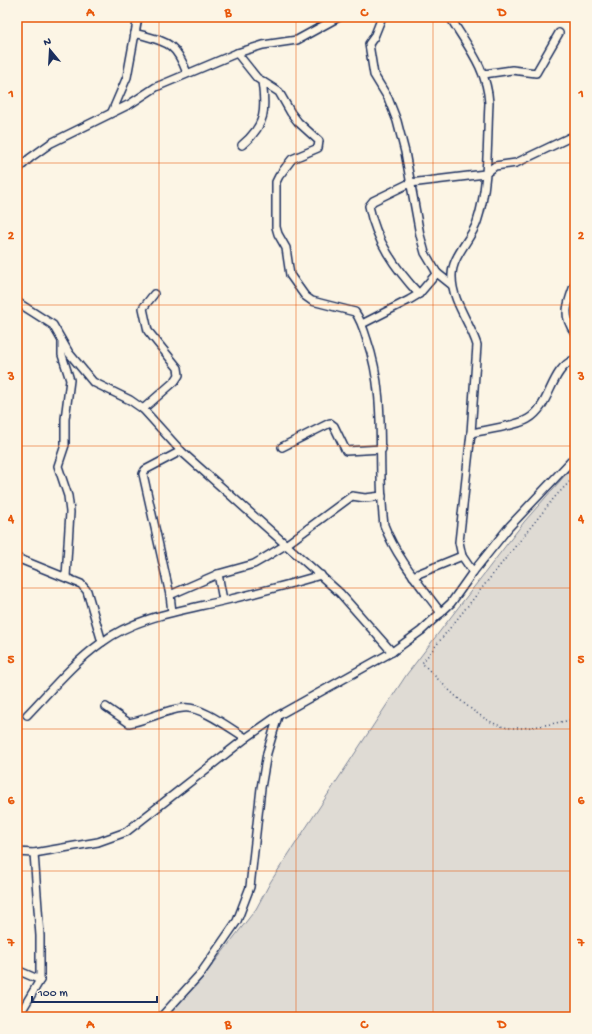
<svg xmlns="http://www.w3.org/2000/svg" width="592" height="1034" viewBox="0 0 592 1034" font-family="'Gochi Hand',sans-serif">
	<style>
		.grass { fill: #dfdbd4; stroke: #7d8599 }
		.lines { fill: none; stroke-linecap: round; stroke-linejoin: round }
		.street-casing { stroke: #1b2f5e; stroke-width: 10 }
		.path { stroke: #1b2f5e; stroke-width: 1.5; stroke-dasharray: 1 3; stroke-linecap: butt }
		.street { stroke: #fcf5e5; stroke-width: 7 }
		.grid { fill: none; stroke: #e8590c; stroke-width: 1; stroke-opacity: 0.55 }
		.neatline { fill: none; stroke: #e8590c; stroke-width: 1.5 }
		.grid-label { font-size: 13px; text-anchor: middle; font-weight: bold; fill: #e8590c }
	</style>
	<rect width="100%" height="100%" fill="#fcf5e5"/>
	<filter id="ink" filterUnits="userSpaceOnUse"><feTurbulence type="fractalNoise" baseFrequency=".025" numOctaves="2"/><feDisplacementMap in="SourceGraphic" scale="8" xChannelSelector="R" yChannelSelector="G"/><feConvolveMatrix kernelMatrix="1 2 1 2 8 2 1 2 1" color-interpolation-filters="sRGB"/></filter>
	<g filter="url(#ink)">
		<path class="grass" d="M 575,466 L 575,1017 L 166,1017 L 200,981 L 256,909 L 271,881 L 407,674 L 524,522 L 567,473 Z"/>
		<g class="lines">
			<defs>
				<g id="street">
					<path d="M 382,17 L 374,37 L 369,44 L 374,75 L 388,98 L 397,121 L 405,152 L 420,235 L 425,253 L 437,273 L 452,285"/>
					<path d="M 450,17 C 467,46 487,68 489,103 C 487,140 489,186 477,222 C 471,240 451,257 452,277 C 452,302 470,322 477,345 L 471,433 L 459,542 L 462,556 L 473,572"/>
					<path d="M 135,33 C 166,42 175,41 187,73"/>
					<path d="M 237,53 L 257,78 L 279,92 L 291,113 L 298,122 L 319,141 L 318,148 L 292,159 L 279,176 L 276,182 L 276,227 L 278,234 L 286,248 L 290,275 L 305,296 L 312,301 L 355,312 C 361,320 364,330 367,340 C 388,400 376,463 384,525 C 396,557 421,586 441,613"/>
					<path d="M 484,74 L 512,70 L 536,73 L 559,33"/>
					<path d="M 112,112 L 127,77 L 138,17"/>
					<path d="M 242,145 C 266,125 266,110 262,81"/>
					<path d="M 17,170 L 30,158 L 51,143 L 130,104 L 156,87 L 237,53 L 263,45 L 297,40 L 339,17"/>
					<path d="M 574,286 C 567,305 562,316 575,333"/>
					<path d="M 419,294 C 395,268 376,241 369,206 L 373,201 L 410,183 L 485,174 L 495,166 L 516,163 L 575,135"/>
					<path d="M 17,302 L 53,325 L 69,353 L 93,382 L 130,400 L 143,409 L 181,451 L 340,593 L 392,652"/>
					<path d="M 362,324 L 409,300 L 419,294 L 437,273"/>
					<path d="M 62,342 L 62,355 L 70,380 L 65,419 L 65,445 L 58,466 L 68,496 L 70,512 L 66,577"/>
					<path d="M 143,409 L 175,381 L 179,375 L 178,368 L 148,331 L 143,308 L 154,294"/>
					<path d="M 471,433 C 485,430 517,426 528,419 C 552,405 549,370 575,359"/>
					<path d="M 282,447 L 330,423 L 334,426 L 346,451 L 382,449"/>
					<path d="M 17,558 L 81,584 L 87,591 L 102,642"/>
					<path d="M 218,574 L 223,600"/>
					<path d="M 413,576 L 462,556"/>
					<path d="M 170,595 L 143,474 L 145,470 L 181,451"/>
					<path d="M 172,612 L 170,595 L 218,574 L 254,564 L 261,560 L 287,544 L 352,496 L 365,498 L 382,496"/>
					<path d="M 106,707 L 129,723 C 147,720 164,710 183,708 C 200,705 231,729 246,738"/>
					<path d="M 27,715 C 51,690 73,663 101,643 C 134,618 179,611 218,602 C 253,594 287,585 321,575"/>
					<path d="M 17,852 L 34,853 L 98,842 L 126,832 L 246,738 L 279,715 L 392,652 L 421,631 L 451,603 L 473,572 L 509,527 L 575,457"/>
					<path d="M 17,970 L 40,980"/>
					<path d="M 18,1017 L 40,980 L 40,936 L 34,853"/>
					<path d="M 161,1017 L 201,973 L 237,921 L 250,887 L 261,788 L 267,753 L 278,716"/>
				</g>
			</defs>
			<use href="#street" class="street-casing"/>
			<path class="path" d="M 575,476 L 554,498 L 422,663 C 442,683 481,726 511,728 C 530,729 556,723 575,719"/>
			<use href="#street" class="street"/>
		</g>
	</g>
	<path class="grid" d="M 159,17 L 159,1017M 296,17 L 296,1017M 433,17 L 433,1017M 17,163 L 575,163M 17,305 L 575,305M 17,446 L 575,446M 17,588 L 575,588M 17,729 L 575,729M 17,871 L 575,871"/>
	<rect width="592" height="1034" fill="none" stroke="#fcf5e5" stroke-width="44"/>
	<g transform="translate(50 50) rotate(342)" stroke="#fcf5e5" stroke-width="3" paint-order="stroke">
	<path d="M0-3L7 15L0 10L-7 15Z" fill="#1b2f5e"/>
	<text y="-6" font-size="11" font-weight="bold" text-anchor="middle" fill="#1b2f5e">N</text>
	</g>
	<path d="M32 996v6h125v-6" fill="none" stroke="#1b2f5e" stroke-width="2"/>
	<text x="38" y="996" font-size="12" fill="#1b2f5e" stroke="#fcf5e5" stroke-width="3" paint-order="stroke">100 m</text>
	<rect x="22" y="22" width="548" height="990" class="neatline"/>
	<g class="grid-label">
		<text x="90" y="16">A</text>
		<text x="228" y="16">B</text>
		<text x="364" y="16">C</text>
		<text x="502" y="16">D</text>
		<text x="11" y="97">1</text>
		<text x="581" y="97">1</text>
		<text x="11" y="239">2</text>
		<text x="581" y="239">2</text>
		<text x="11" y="380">3</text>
		<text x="581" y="380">3</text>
		<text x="11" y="522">4</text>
		<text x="581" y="522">4</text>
		<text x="11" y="663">5</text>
		<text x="581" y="663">5</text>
		<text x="11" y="804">6</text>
		<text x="581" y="804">6</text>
		<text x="11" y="946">7</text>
		<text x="581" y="946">7</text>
		<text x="90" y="1028">A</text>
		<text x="228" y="1028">B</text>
		<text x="364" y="1028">C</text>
		<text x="502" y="1028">D</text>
	</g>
</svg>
